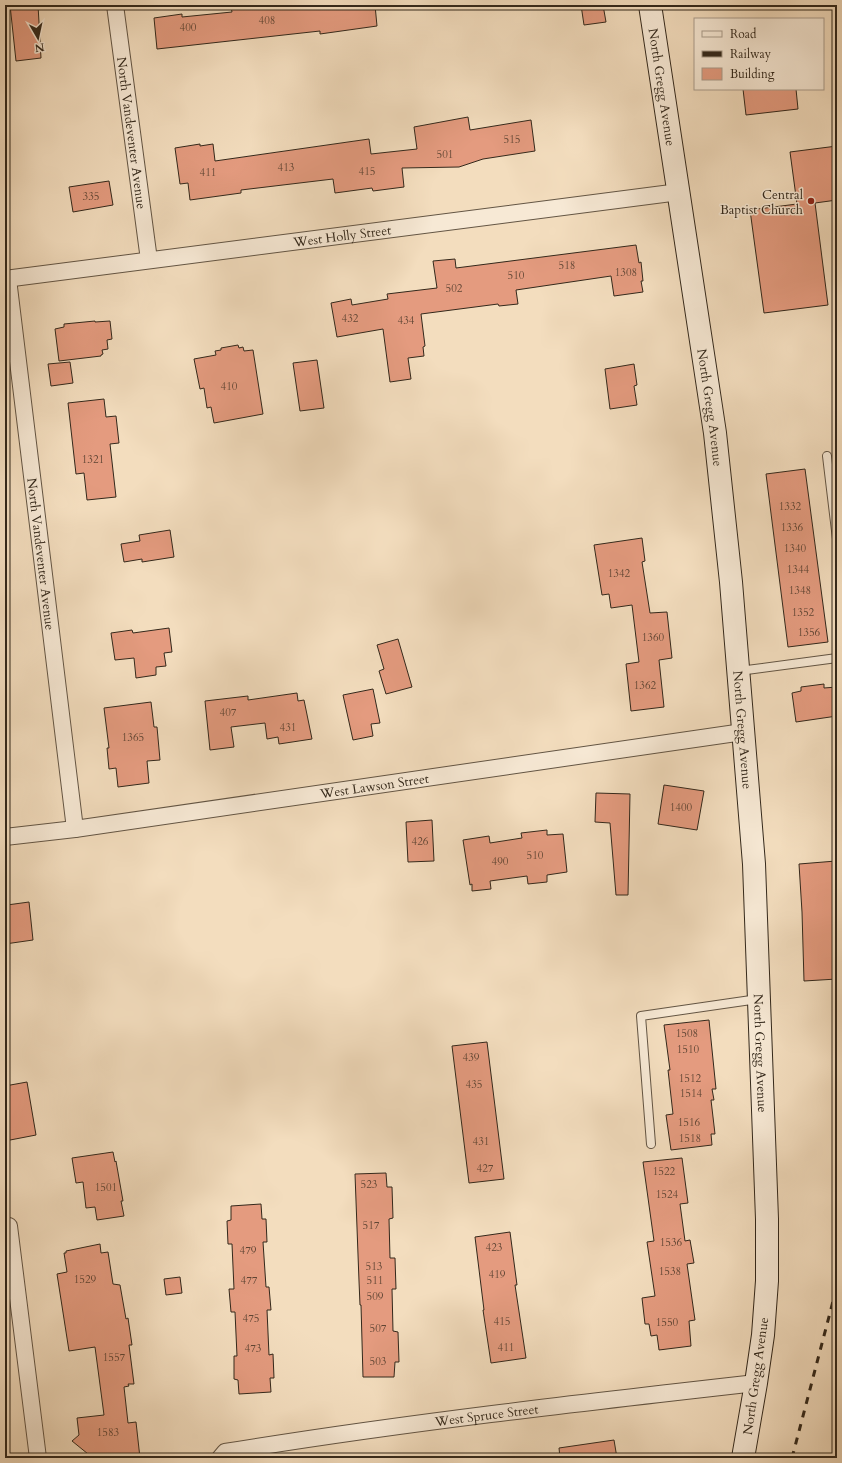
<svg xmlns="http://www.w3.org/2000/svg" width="842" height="1463" viewBox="0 0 842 1463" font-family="Cardo,serif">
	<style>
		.building { fill: #e49b7f; stroke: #33281b }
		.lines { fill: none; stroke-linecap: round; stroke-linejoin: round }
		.lane-casing { stroke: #635544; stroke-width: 10 }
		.street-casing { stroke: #635544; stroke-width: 18 }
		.secondary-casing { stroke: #33281b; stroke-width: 24 }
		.lane { stroke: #f7e9d5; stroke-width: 8 }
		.street { stroke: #f7e9d5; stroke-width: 16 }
		.secondary { stroke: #f7e9d5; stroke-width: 22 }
		.rail { stroke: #33281b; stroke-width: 3; stroke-dasharray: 7 7; stroke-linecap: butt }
		.poi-dot { fill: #8f2418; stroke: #f7e9d5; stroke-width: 1.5 }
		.labels { text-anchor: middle; stroke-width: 3; stroke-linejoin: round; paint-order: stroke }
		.number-label { font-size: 11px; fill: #5f4534 }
		.street-label { font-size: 13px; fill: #33281b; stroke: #f7e9d5 }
		.poi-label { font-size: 13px; fill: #33281b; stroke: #f7e9d5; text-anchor: end }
	</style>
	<rect width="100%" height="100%" fill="#f3ddbe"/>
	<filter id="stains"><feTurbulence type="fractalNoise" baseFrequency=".005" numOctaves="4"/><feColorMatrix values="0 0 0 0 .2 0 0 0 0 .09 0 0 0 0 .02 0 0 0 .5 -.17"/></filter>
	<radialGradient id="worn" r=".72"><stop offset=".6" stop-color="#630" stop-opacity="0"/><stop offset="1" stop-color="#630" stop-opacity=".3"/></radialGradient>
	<g class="building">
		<path d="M 10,5 L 38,5 L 41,58 L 16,61 Z"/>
		<path d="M 252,5 L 375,5 L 377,26 L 320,34 L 320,31 L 157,49 L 154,18 L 182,14 L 182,17 L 232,12 L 231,7 Z"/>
		<path d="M 581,5 L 603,5 L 606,22 L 584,25 Z"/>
		<path d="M 743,89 L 796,89 L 798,109 L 746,115 Z"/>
		<path d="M 468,117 L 470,130 L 531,120 L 535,151 L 483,159 L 459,167 L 402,168 L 404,187 L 373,191 L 372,188 L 335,193 L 333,179 L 241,190 L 241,193 L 190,200 L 188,183 L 180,184 L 175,148 L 200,144 L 200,146 L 213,144 L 215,161 L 369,139 L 371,154 L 417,149 L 414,127 Z"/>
		<path d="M 837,146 L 837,200 L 815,203 L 828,305 L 764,313 L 750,210 L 797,204 L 790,152 Z"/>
		<path d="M 109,181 L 113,205 L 73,212 L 69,187 Z"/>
		<path d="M 636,245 L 639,263 L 641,262 L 643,281 L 641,281 L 643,292 L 614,296 L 611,276 L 516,290 L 518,304 L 499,306 L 498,304 L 421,314 L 425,346 L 423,347 L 424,356 L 408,358 L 411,379 L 390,382 L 383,329 L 337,337 L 331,303 L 351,299 L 352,305 L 388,299 L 387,294 L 437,288 L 433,261 L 455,259 L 456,268 Z"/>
		<path d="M 95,321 L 95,322 L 110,321 L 112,339 L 107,340 L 108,349 L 102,350 L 103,354 L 101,355 L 101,356 L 59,361 L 55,329 L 64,327 L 64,324 Z"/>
		<path d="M 238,345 L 239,348 L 243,347 L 244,351 L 253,350 L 263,414 L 214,423 L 211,407 L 207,408 L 204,388 L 200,389 L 194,359 L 216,355 L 215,351 L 221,350 L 221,348 Z"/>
		<path d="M 317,360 L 324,408 L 300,411 L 293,363 Z"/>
		<path d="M 70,362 L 73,383 L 51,386 L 48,364 Z"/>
		<path d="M 634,364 L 637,385 L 634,386 L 637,405 L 610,409 L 605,369 Z"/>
		<path d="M 104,399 L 106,417 L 116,416 L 119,443 L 110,444 L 116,497 L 87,500 L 84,473 L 76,474 L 68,403 Z"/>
		<path d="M 805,469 L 828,642 L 788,647 L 766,474 Z"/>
		<path d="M 170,530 L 174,557 L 142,562 L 142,559 L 124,562 L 121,544 L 140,541 L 139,535 Z"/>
		<path d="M 642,538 L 645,561 L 642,562 L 650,613 L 667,612 L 672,658 L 659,660 L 664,707 L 631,711 L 626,664 L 639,662 L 632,605 L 611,608 L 609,594 L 602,595 L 594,545 Z"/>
		<path d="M 169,628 L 172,652 L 164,653 L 166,666 L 156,667 L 156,675 L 136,678 L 134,658 L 115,660 L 111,633 L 132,630 L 133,633 Z"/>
		<path d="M 398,639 L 412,687 L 386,694 L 379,671 L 384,669 L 377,645 Z"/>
		<path d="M 824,684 L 824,688 L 837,687 L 837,716 L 796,722 L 792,693 L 801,691 L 801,687 Z"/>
		<path d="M 373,689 L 380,723 L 371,724 L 373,736 L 353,740 L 343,695 Z"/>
		<path d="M 297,693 L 298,701 L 304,700 L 312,739 L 279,744 L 278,737 L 267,739 L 265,723 L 231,727 L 234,747 L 210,750 L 205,701 L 248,696 L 248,700 Z"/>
		<path d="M 151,702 L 154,727 L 157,727 L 160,760 L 147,761 L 149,783 L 118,787 L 116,768 L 109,769 L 107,748 L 109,748 L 104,708 Z"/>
		<path d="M 664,785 L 704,791 L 697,830 L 658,824 Z"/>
		<path d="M 596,793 L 630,794 L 628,895 L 616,895 L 610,823 L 595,822 Z"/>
		<path d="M 432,820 L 434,861 L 408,862 L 406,822 Z"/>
		<path d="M 547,830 L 547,835 L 563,834 L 567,872 L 547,875 L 547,882 L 528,884 L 527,876 L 490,881 L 491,889 L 472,891 L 472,884 L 470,885 L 463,840 L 489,836 L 490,843 L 522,838 L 521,833 Z"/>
		<path d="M 836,861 L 837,979 L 804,981 L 802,912 L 799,864 Z"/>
		<path d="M 29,902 L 33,940 L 5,944 L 5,926 L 9,926 L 7,905 Z"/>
		<path d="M 709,1020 L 716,1089 L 712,1089 L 714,1100 L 711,1100 L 715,1134 L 711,1134 L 712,1145 L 671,1150 L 666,1115 L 673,1114 L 668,1070 L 670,1070 L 664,1025 Z"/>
		<path d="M 487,1042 L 504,1179 L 469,1183 L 452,1046 Z"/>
		<path d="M 27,1082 L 36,1135 L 5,1141 L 5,1086 Z"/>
		<path d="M 113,1152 L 115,1162 L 116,1161 L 123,1201 L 121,1201 L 124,1216 L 97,1220 L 95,1207 L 86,1208 L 83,1182 L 76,1183 L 72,1158 Z"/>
		<path d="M 682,1158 L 688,1203 L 680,1204 L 685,1241 L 690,1240 L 694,1263 L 687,1264 L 695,1320 L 689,1321 L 691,1346 L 659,1350 L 657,1335 L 651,1336 L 649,1324 L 645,1324 L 642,1298 L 655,1296 L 647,1242 L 654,1241 L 643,1162 Z"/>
		<path d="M 386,1173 L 387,1187 L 392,1187 L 393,1218 L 389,1219 L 390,1258 L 395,1258 L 396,1289 L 392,1289 L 393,1331 L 398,1332 L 399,1362 L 395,1362 L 394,1377 L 363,1377 L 361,1305 L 360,1305 L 359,1281 L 355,1174 Z"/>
		<path d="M 261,1204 L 262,1219 L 266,1219 L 267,1242 L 263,1242 L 266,1287 L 269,1287 L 271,1310 L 267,1310 L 269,1355 L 273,1354 L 274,1378 L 270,1378 L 271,1392 L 239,1394 L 238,1380 L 234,1379 L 234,1356 L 237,1356 L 235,1312 L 231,1312 L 229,1289 L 234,1289 L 232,1244 L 228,1244 L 227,1221 L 231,1220 L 231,1206 Z"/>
		<path d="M 510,1232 L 517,1285 L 515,1285 L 526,1358 L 491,1363 L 483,1310 L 484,1310 L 475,1237 Z"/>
		<path d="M 100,1244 L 101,1253 L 108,1252 L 113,1284 L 120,1285 L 126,1319 L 128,1318 L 132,1345 L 129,1345 L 134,1384 L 128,1384 L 129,1386 L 124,1387 L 128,1423 L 136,1422 L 140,1458 L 93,1458 L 72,1441 L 79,1435 L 77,1418 L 104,1415 L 95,1347 L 69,1351 L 57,1274 L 67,1272 L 64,1253 L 66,1253 L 66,1251 Z"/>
		<path d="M 180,1277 L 182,1293 L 166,1295 L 164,1279 Z"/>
		<path d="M 614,1440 L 617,1458 L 560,1458 L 559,1448 Z"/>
	</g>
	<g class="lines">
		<defs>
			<g id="lane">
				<path d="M 827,456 L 837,539"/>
				<path d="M 739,671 L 837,658"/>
				<path d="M 651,1144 L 641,1016 L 758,999"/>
			</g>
			<g id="street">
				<path id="s1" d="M 115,5 L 149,260"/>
				<path id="s2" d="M 5,279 L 679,192"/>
				<path id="s3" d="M 8,279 L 75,829"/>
				<path id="s4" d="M 5,837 L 75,829 L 743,732"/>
				<path d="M 9,1226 L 38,1458"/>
				<path id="s5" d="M 220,1458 L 225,1452 C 402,1423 579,1403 756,1383"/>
			</g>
			<g id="secondary">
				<path id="s6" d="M 650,5 L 715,433 L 731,582 L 754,864 L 767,1219 L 767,1281 L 763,1335 L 756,1383 L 743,1458"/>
			</g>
		</defs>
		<use href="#lane" class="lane-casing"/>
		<use href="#street" class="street-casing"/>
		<use href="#secondary" class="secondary-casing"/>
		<use href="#lane" class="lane"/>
		<use href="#street" class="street"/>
		<use href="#secondary" class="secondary"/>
		<path class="rail" d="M 792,1458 L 837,1286"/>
	</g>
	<circle class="poi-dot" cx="811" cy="201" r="4"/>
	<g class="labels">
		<g class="number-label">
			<text x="267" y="24">408</text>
			<text x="188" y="31">400</text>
			<text x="512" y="143">515</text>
			<text x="445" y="158">501</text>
			<text x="286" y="171">413</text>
			<text x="367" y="175">415</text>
			<text x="208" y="176">411</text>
			<text x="91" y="200">335</text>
			<text x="567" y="269">518</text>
			<text x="626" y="276">1308</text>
			<text x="516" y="279">510</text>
			<text x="454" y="292">502</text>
			<text x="350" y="322">432</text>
			<text x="406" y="324">434</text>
			<text x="229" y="390">410</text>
			<text x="93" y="463">1321</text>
			<text x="790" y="510">1332</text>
			<text x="792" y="531">1336</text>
			<text x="795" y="552">1340</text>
			<text x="798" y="573">1344</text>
			<text x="619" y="577">1342</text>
			<text x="800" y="594">1348</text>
			<text x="803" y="616">1352</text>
			<text x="809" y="636">1356</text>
			<text x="653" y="641">1360</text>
			<text x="645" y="689">1362</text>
			<text x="228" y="716">407</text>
			<text x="288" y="731">431</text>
			<text x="133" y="741">1365</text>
			<text x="681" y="811">1400</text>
			<text x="420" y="845">426</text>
			<text x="535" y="859">510</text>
			<text x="500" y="865">490</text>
			<text x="687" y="1037">1508</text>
			<text x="688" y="1053">1510</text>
			<text x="471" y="1061">439</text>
			<text x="690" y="1082">1512</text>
			<text x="474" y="1088">435</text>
			<text x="691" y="1097">1514</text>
			<text x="689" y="1126">1516</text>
			<text x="690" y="1142">1518</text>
			<text x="481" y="1145">431</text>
			<text x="485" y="1172">427</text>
			<text x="664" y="1175">1522</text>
			<text x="369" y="1188">523</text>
			<text x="106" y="1191">1501</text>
			<text x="667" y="1198">1524</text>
			<text x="371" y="1229">517</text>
			<text x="671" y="1246">1536</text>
			<text x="494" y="1251">423</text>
			<text x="248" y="1254">479</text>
			<text x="374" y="1270">513</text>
			<text x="670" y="1275">1538</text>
			<text x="497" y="1278">419</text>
			<text x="85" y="1283">1529</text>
			<text x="249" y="1284">477</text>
			<text x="375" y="1284">511</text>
			<text x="375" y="1300">509</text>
			<text x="251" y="1322">475</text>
			<text x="502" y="1325">415</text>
			<text x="667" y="1326">1550</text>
			<text x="378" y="1332">507</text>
			<text x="506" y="1351">411</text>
			<text x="253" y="1352">473</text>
			<text x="114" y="1361">1557</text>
			<text x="378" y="1365">503</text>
			<text x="108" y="1436">1583</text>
		</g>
		<g class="street-label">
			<text dy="5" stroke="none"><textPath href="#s6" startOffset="83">North Gregg Avenue</textPath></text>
			<text dy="5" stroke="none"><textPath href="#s1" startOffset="129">North Vandeventer Avenue</textPath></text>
			<text dy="5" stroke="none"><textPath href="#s2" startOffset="340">West Holly Street</textPath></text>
			<text dy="5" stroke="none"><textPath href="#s6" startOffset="407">North Gregg Avenue</textPath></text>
			<text dy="5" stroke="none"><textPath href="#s3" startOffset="277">North Vandeventer Avenue</textPath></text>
			<text dy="5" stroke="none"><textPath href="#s6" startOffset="731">North Gregg Avenue</textPath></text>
			<text dy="5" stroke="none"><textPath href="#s4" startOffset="373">West Lawson Street</textPath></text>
			<text dy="5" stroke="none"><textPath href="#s6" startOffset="1055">North Gregg Avenue</textPath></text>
			<text transform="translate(755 1376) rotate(-82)" y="5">North Gregg Avenue</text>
			<text dy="5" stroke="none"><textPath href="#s5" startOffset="272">West Spruce Street</textPath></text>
		</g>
		<g class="poi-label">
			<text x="803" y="199">Central<tspan x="803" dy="15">Baptist Church</tspan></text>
		</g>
	</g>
	<rect width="842" height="1463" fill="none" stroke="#f3ddbe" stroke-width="20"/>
	<rect x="6" y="6" width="830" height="1451" fill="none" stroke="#33281b" stroke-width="2"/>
	<rect x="10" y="10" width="822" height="1443" fill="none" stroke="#33281b"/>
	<rect x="694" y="18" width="130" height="72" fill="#f7e9d5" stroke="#a99c8b"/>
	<rect x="702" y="31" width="20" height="6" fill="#f7e9d5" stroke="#a99c8b"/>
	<text x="730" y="38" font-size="12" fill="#33281b">Road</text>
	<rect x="702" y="51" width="20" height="6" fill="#33281b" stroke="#a99c8b"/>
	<text x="730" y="58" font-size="12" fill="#33281b">Railway</text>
	<rect x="702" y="68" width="20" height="12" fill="#e49b7f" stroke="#a99c8b"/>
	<text x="730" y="78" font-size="12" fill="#33281b">Building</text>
	<g transform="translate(38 38) rotate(171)" stroke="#f7e9d5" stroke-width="3" paint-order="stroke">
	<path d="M0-3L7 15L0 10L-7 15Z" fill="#33281b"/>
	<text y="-6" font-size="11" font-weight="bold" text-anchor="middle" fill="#33281b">N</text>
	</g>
	<rect width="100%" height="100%" filter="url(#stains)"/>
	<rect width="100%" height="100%" fill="url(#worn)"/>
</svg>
